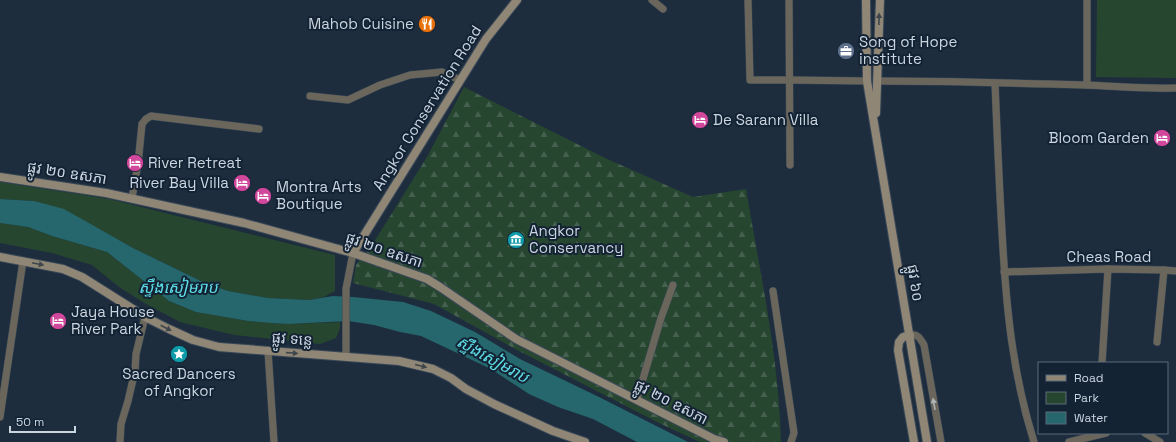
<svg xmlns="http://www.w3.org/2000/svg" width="1176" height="442" viewBox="0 0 1176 442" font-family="'Space Grotesk','Noto Sans Khmer',sans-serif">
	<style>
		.green { fill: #274630 }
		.forest { fill: url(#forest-firs) }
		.water { fill: #25676c }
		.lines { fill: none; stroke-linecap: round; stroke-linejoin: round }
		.street-casing { stroke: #394858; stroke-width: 8 }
		.secondary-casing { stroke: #394858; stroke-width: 10 }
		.street { stroke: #6b665b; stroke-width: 7 }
		.secondary { stroke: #8f8675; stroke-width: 8 }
		.oneway { fill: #3e464b }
		.oneway2 { fill: #aeb4b8 }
		.labels { text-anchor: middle; stroke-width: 4; stroke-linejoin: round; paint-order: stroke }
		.poi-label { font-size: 15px; fill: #cbd5e0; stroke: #132334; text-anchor: start }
		.street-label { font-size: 15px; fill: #cbd5e0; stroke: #132334 }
		.water-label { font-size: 16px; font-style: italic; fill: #5ddce6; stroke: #132334 }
	</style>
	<defs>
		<pattern id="forest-firs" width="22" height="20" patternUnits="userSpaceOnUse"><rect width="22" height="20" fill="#274630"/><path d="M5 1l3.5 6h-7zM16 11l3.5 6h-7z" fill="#45604e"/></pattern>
	</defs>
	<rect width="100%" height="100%" fill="#1d2d3e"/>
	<g class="green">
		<path d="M 1097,0 L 1176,0 L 1176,78 L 1096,77 Z"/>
		<path d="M 0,182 L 109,199 L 335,255 L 335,291 L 324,297 L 309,300 L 267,298 L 228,291 L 203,282 L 133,248 L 91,225 L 34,201 L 0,199 Z"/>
		<path d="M 0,223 L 28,227 L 52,236 L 107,252 L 169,301 L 196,312 L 248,321 L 271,323 L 289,324 L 340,322 L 340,328 L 336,338 L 320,344 L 234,335 L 180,322 L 146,304 L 119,287 L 92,265 L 52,253 L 0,243 Z"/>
	</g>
	<path class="forest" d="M 464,87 L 605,158 L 693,197 L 746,189 C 760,272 779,358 781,442 L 700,442 L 661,424 L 517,350 L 434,304 L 353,283 L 356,265 L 374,242 L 427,157 Z"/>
	<path class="water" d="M 0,199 L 34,201 L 64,209 L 133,248 L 203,282 L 228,291 L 268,298 L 309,300 L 333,296 L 353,297 L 403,302 L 431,311 L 475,332 L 520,359 L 599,397 L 688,442 L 637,442 L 593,419 L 558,407 L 529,394 L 491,369 L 421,336 L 400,332 L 374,325 L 348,321 L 289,324 L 271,323 L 248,321 L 196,312 L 169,301 L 107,252 L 52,236 L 28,227 L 0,223 Z"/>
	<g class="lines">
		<defs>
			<g id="street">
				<path d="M 652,0 L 663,9"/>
				<path d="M 748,0 L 750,80 L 790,80 L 867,81"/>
				<path d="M 789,0 L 790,165"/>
				<path d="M 878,81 C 947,81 1016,83 1085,85 C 1115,86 1145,89 1176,88"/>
				<path d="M 995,83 C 997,132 999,182 1002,232 C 1006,305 1012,372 1034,442"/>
				<path d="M 1087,85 L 1087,0"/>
				<path d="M 310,96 L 348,100 L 380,85 L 410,75 L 442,72 L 460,80"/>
				<path d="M 132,198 L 138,164 L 142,124 L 146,119 L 151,116 L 259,129"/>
				<path d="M 1164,270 L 1176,271"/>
				<path d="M 1004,272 L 1108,269 L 1164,270 L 1157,342"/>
				<path d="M 773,291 L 794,433 L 791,442"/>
				<path d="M 910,335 C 918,334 920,338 924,345 L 941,442"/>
				<path d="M 268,351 L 274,442"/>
				<path d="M 346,357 L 346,289 L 353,253"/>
				<path d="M 1102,363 L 1108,269"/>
				<path d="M 637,399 L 661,318 L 673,285"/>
				<path d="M 0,417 L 23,261"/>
				<path d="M 1145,433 L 1160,442"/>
				<path d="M 120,442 L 121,424 L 128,401 L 135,371 L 136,354 L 144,321 L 147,318"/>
				<path d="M 1069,442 L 1106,433"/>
			</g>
			<g id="secondary">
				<path d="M 866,0 L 867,81 L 927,442"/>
				<path d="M 876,113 L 880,0"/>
				<path d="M 0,177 L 106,193 L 244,223 L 353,253 L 427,279 L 440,287 L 516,339 L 714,439 L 724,442"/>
				<path d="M 353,253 L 486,39 L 517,0"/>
				<path d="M 0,257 L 63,269 L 82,277 L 147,318 L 169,329 L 193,340 L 219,347 L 399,361 L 433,369 L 451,378 L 466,389 L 494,404 L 553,431 L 585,442"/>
				<path d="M 910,335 L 903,337 L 899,342 L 898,350 L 914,442"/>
			</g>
		</defs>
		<use href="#street" class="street-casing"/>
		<use href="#secondary" class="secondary-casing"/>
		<use href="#street" class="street"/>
		<use href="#secondary" class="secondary"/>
	</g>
	<defs><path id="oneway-solid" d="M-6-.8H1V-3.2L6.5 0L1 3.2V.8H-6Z"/></defs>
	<g class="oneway">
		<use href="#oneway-solid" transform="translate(879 19) rotate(-89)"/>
		<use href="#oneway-solid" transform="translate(38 264) rotate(12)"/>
		<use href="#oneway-solid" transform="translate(166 328) rotate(27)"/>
		<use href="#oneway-solid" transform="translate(292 353) rotate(4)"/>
		<use href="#oneway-solid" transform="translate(421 366) rotate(14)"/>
	</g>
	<use class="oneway2" href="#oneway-solid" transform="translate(934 404) rotate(-100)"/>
	<defs>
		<symbol id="restaurant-disc" viewBox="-11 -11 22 22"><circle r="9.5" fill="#e8710a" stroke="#132334"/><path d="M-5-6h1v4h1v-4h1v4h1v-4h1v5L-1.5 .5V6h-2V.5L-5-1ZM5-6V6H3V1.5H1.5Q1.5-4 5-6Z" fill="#fff"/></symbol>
		<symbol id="office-disc" viewBox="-11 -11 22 22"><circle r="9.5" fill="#5c6f8a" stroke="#132334"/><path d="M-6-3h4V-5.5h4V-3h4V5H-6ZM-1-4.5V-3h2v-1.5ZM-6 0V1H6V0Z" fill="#fff"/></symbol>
		<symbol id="hotel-disc" viewBox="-11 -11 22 22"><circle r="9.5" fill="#d1479c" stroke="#132334"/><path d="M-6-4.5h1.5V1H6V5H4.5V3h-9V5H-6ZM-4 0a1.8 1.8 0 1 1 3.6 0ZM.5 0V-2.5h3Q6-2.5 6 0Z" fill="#fff"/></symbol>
		<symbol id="museum-disc" viewBox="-11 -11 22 22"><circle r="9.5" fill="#0f9aa8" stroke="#132334"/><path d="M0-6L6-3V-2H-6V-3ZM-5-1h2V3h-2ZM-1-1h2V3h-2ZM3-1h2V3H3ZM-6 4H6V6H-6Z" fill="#fff"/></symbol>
		<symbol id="sight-disc" viewBox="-11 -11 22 22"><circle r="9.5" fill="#0f9aa8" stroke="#132334"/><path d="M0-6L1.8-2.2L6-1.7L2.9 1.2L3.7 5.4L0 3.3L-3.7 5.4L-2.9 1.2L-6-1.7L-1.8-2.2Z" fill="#fff"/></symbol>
	</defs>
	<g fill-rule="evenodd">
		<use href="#restaurant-disc" x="417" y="14" width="20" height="20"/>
		<use href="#office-disc" x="836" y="41" width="20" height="20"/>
		<use href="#hotel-disc" x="690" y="110" width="20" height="20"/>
		<use href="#hotel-disc" x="1152" y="128" width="20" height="20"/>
		<use href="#hotel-disc" x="125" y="153" width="20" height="20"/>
		<use href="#hotel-disc" x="232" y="173" width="20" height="20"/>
		<use href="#hotel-disc" x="253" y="186" width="20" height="20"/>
		<use href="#museum-disc" x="506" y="230" width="20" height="20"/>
		<use href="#hotel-disc" x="48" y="311" width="20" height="20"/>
		<use href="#sight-disc" x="169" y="344" width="20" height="20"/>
	</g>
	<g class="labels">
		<g class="poi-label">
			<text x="414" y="29" text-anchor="end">Mahob Cuisine</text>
			<text x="859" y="47">Song of Hope<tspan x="859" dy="17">institute</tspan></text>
			<text x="713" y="125">De Sarann Villa</text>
			<text x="1149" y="143" text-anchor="end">Bloom Garden</text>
			<text x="148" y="168">River Retreat</text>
			<text x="229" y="188" text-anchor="end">River Bay Villa</text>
			<text x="276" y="192">Montra Arts<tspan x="276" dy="17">Boutique</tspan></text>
			<text x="529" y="236">Angkor<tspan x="529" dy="17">Conservancy</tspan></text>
			<text x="71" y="317">Jaya House<tspan x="71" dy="17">River Park</tspan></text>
			<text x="179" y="379" text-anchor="middle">Sacred Dancers<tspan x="179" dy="17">of Angkor</tspan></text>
		</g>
		<g class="street-label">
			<text transform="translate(427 108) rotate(-58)" y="5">Angkor Conservation Road</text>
			<text transform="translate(67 173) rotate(9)" y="5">ផ្លូវ ២០ ឧសភា</text>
			<text transform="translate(384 250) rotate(19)" y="5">ផ្លូវ ២០ ឧសភា</text>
			<text x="1109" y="262">Cheas Road</text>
			<text transform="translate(915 283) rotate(81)" y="5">ផ្លូវ ៦០</text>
			<text transform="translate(292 339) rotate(4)" y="5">ផ្លូវ ទន្លេ</text>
			<text transform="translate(671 402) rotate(27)" y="5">ផ្លូវ ២០ ឧសភា</text>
		</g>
		<g class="water-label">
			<text x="178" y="293">ស្ទឹងសៀមរាប</text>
			<text transform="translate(493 359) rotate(29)" y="6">ស្ទឹងសៀមរាប</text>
		</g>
	</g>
	<rect x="1038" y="362" width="130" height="72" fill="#132334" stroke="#5d6a79"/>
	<rect x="1046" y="375" width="20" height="6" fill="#8f8675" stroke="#5d6a79"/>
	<text x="1074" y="382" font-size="12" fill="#cbd5e0">Road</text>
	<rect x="1046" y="392" width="20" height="12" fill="#274630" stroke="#5d6a79"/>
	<text x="1074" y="402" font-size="12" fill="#cbd5e0">Park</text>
	<rect x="1046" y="412" width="20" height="12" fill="#25676c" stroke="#5d6a79"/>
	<text x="1074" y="422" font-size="12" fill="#cbd5e0">Water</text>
	<path d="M10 426v6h65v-6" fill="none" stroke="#cbd5e0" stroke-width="2"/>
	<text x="16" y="426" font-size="12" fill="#cbd5e0" stroke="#132334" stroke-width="3" paint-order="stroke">50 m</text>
</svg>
